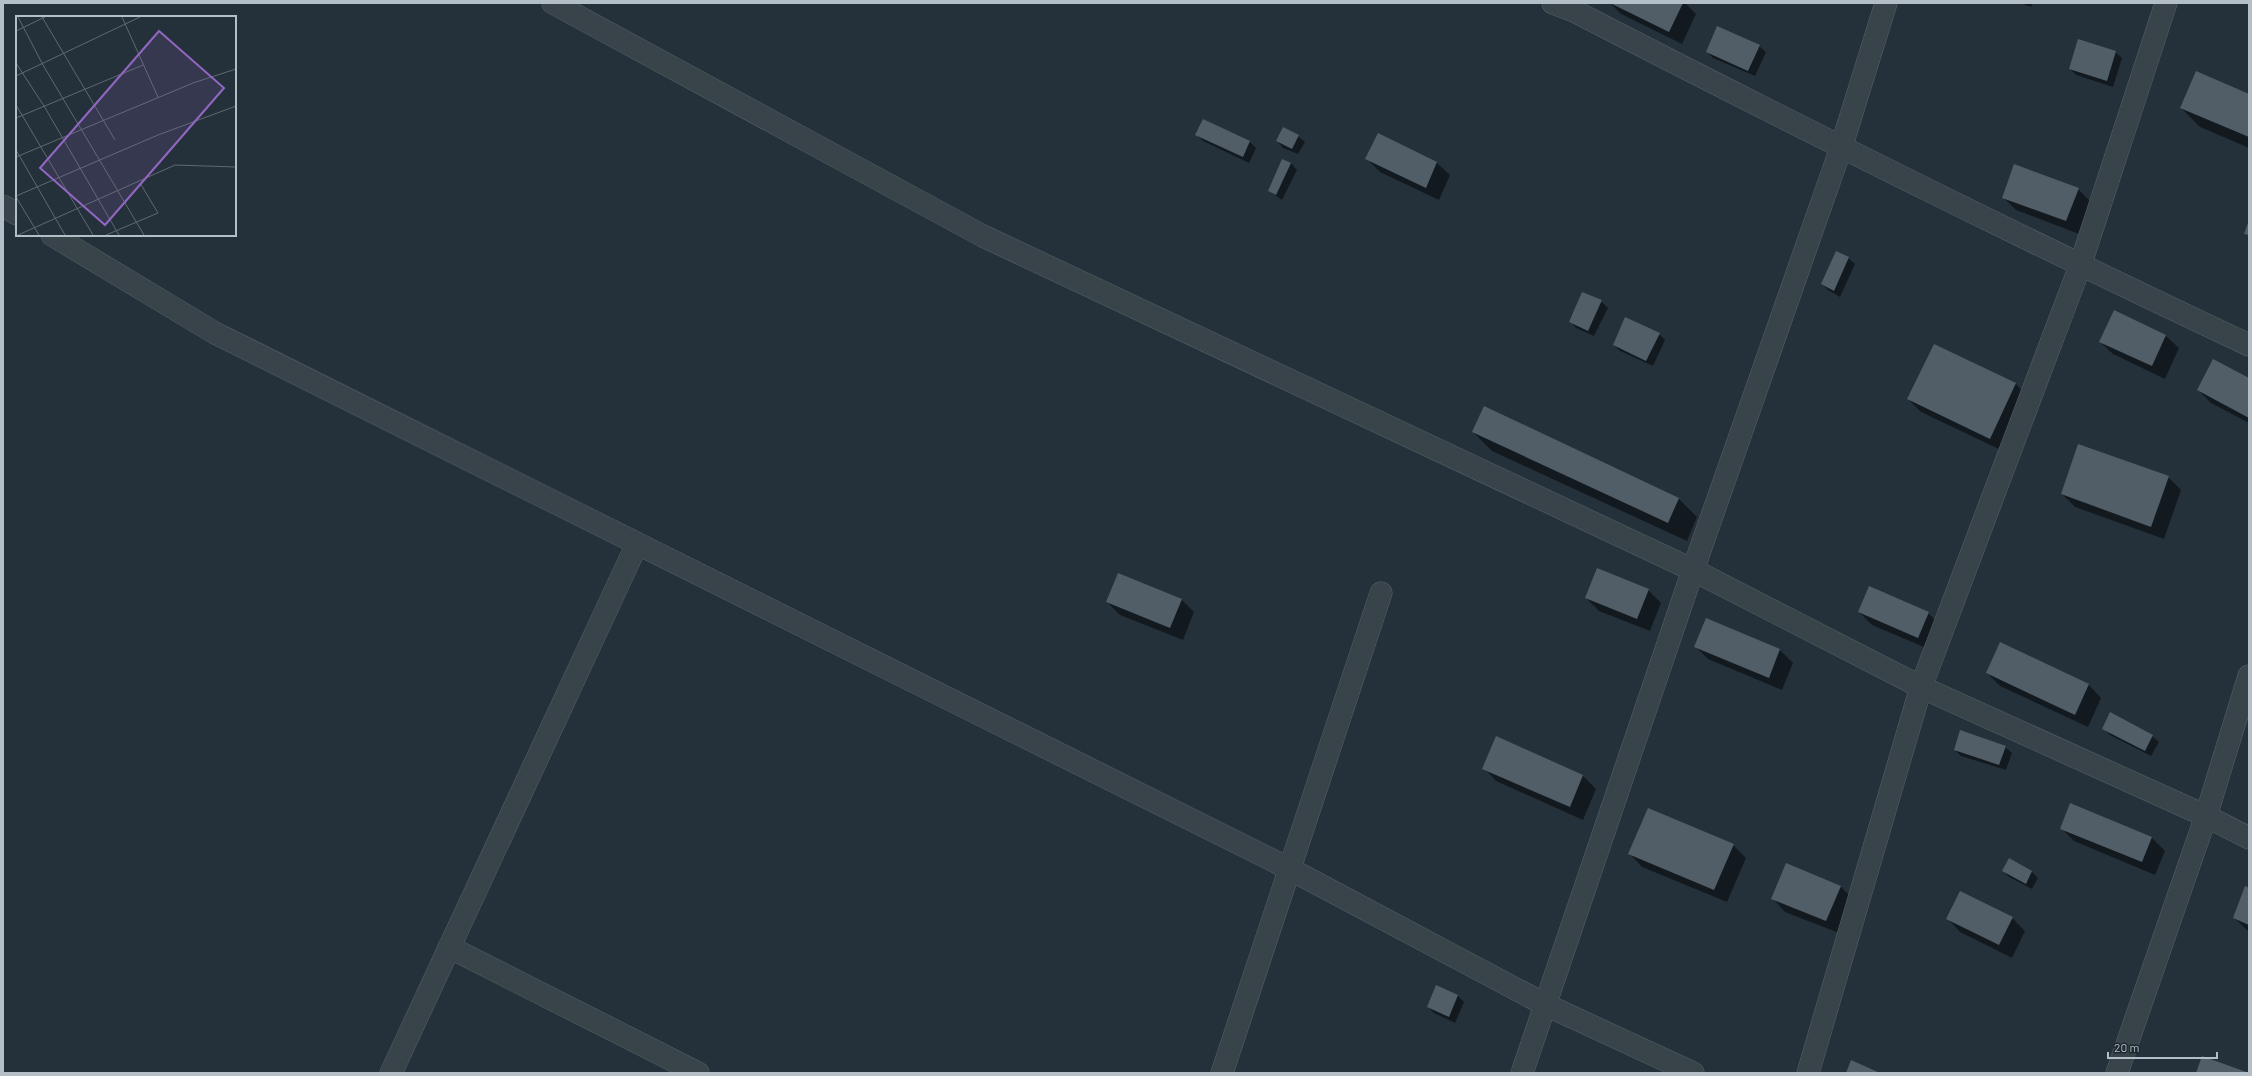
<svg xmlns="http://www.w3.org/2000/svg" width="2252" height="1076" viewBox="0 0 2252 1076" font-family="Barlow,sans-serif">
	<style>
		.shadow { fill: #0007 }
		.building { fill: #515e68 }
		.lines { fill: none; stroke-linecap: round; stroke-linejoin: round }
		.minor-casing { stroke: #576168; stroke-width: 23 }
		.minor { stroke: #39434a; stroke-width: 22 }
		.inset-road { fill: none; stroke: #5e6972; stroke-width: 1 }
		.view { fill: #9266c2; fill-opacity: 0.15; stroke: #9266c2; stroke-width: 2 }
		.inset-edge { fill: none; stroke: #b4bec6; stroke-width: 2 }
	</style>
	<rect width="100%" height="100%" fill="#25313a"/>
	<g class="shadow">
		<path d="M 1610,3 L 1685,3 L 1696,14 L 1682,44 L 1621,14 Z"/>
		<path d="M 2020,3 L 2033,3 L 2031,7 Z"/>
		<path d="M 1759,46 L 1766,52 L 1755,76 L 1713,58 L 1707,52 Z"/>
		<path d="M 2115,52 L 2122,58 L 2113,87 L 2076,75 L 2070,69 Z"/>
		<path d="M 2249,95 L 2249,148 L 2200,127 L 2181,108 Z"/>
		<path d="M 1203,120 L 1250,142 L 1256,148 L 1249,163 L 1203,141 L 1197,135 Z"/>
		<path d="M 1378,135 L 1437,163 L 1450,175 L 1439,200 L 1380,172 L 1367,159 Z"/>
		<path d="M 1298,136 L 1305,142 L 1298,154 L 1283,148 L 1277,141 Z"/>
		<path d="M 1291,163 L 1297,170 L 1282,200 L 1269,191 Z"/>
		<path d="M 2078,189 L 2091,202 L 2079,234 L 2016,210 L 2003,197 Z"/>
		<path d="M 1848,258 L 1855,264 L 1840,297 L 1828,290 L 1822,284 Z"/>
		<path d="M 1601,301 L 1608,308 L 1594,336 L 1576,328 L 1570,321 Z"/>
		<path d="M 2114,311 L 2166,336 L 2179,348 L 2165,379 L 2113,354 L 2100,342 Z"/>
		<path d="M 1659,334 L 1665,340 L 1653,366 L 1620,351 L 1614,345 Z"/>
		<path d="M 1934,345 L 2016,384 L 2028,397 L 2003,451 L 1921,412 L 1908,399 Z"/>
		<path d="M 2249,379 L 2249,423 L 2211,403 L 2198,390 Z"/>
		<path d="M 1473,432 L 1679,499 L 1697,517 L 1687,541 L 1492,451 Z"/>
		<path d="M 2168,477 L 2181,490 L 2164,539 L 2075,507 L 2062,494 Z"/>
		<path d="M 1648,590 L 1661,603 L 1650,631 L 1599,611 L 1586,598 Z"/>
		<path d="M 1181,599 L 1194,612 L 1183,640 L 1120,615 L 1107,602 Z"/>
		<path d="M 1859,612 L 1928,613 L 1941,626 L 1931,650 L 1872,625 Z"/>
		<path d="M 1707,619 L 1780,650 L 1793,663 L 1782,690 L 1708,659 L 1695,646 Z"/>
		<path d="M 2001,643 L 2089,685 L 2101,698 L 2088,727 L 2000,686 L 1987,673 Z"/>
		<path d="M 2103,728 L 2152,736 L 2159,742 L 2151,756 L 2110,735 Z"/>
		<path d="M 1497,737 L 1583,776 L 1596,789 L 1583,820 L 1496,781 L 1484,768 Z"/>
		<path d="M 2005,747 L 2012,753 L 2006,770 L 1961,756 L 1955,750 Z"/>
		<path d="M 2061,828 L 2152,838 L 2165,851 L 2155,875 L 2074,841 Z"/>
		<path d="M 1733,845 L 1746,858 L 1727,902 L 1642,867 L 1630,854 Z"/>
		<path d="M 2009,859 L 2032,872 L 2038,878 L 2032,889 L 2009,877 L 2003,871 Z"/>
		<path d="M 1840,886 L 1853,899 L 1839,933 L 1785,912 L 1773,899 Z"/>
		<path d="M 2249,889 L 2249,932 L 2234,918 Z"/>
		<path d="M 2012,918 L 2025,931 L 2012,958 L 1960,932 L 1948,919 Z"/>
		<path d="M 1458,996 L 1464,1002 L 1455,1023 L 1434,1013 L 1428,1007 Z"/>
	</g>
	<g class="building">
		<path d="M 1610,3 L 1683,3 L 1669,32 Z"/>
		<path d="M 1717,26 L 1760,45 L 1748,71 L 1706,52 Z"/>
		<path d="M 2078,39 L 2116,51 L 2107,81 L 2069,69 Z"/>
		<path d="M 2196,71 L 2249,94 L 2249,137 L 2180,108 Z"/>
		<path d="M 1203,119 L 1250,141 L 1243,157 L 1195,135 Z"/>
		<path d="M 1283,127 L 1299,135 L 1292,149 L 1276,141 Z"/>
		<path d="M 1378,133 L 1437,162 L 1426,188 L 1365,159 Z"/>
		<path d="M 1282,159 L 1291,163 L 1276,195 L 1268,191 Z"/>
		<path d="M 2014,164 L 2079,188 L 2066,221 L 2002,198 Z"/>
		<path d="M 2249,220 L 2249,235 L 2244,234 Z"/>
		<path d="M 1836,251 L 1849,257 L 1834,291 L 1821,284 Z"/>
		<path d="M 1582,292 L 1602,300 L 1588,331 L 1569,322 Z"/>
		<path d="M 2114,310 L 2166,335 L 2152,366 L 2099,342 Z"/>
		<path d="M 1625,317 L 1660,333 L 1646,361 L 1613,345 Z"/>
		<path d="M 1934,344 L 2016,383 L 1990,439 L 1907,399 Z"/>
		<path d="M 2213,359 L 2249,378 L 2249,418 L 2197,390 Z"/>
		<path d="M 1484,406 L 1679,498 L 1668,523 L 1472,432 Z"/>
		<path d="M 2078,444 L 2169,476 L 2151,527 L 2061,494 Z"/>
		<path d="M 1597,568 L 1649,589 L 1637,619 L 1585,598 Z"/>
		<path d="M 1118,573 L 1182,599 L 1170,628 L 1106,602 Z"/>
		<path d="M 1869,586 L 1929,612 L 1918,638 L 1858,612 Z"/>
		<path d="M 1706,618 L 1780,649 L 1769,678 L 1694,647 Z"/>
		<path d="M 2000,642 L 2089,684 L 2075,715 L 1986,673 Z"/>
		<path d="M 2110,712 L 2153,735 L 2145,751 L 2102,729 Z"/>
		<path d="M 1960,730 L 2006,746 L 1999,765 L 1954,750 Z"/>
		<path d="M 1496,736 L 1583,775 L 1570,807 L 1482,769 Z"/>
		<path d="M 2070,803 L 2152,837 L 2142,862 L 2060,829 Z"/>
		<path d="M 1648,808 L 1734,844 L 1714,890 L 1628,854 Z"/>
		<path d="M 2009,858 L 2032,871 L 2026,884 L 2002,871 Z"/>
		<path d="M 1786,863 L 1841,886 L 1826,921 L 1771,899 Z"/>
		<path d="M 2245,886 L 2249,888 L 2249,925 L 2233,918 Z"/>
		<path d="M 1960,891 L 2013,917 L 1999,945 L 1946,919 Z"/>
		<path d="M 1436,985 L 1458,995 L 1449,1017 L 1427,1007 Z"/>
		<path d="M 2202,1056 L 2249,1073 L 2196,1073 Z"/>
		<path d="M 1851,1060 L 1880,1073 L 1846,1073 Z"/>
	</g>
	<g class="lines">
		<defs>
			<g id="minor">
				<path d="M 553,3 L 983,236 L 1693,570 L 1921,687 L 2206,816 L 2249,838"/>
				<path d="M 1553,3 L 1574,11 C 1797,126 2021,238 2249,345"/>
				<path d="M 3,206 L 17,214"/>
				<path d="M 52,235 L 215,333 L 1288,868 L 1544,1004 L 1693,1073"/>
				<path d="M 449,947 L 698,1073"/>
				<path d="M 391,1073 L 637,544"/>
				<path d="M 1222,1073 L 1381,593"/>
				<path d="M 1522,1073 L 1693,570 L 1841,148 L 1886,3"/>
				<path d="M 1808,1073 L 1921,687 L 2080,266 L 2166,3"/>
				<path d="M 2117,1073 L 2206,816 L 2249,676"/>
			</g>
		</defs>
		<use href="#minor" class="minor-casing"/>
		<use href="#minor" class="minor"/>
	</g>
	<g transform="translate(16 16)">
		<rect width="220" height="220" fill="#25313a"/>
		<path class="inset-road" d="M 2,1 L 27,49 L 128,219M 26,1 L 99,124M 106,1 L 142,81M 0,15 L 29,1M 0,47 L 28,90 L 103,219M 0,60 L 124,1M 0,89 L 77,219M 0,102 L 127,49M 0,134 L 49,219M 0,141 L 177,67 L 220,53M 0,180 L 142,119 L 220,90M 0,181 L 23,219M 2,219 L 159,149 L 220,151M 90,219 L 142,197 L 124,167"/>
		<path class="view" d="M 143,15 L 208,72 L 89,209 L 24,152 Z"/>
		<rect width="220" height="220" class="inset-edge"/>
	</g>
	<rect width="2252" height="1076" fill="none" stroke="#b4bec6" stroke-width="8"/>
	<path d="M2108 1052v6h109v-6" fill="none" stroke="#b4bec6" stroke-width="2"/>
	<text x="2114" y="1052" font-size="12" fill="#b4bec6" stroke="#1e282f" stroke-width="3" paint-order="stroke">20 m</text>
</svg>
